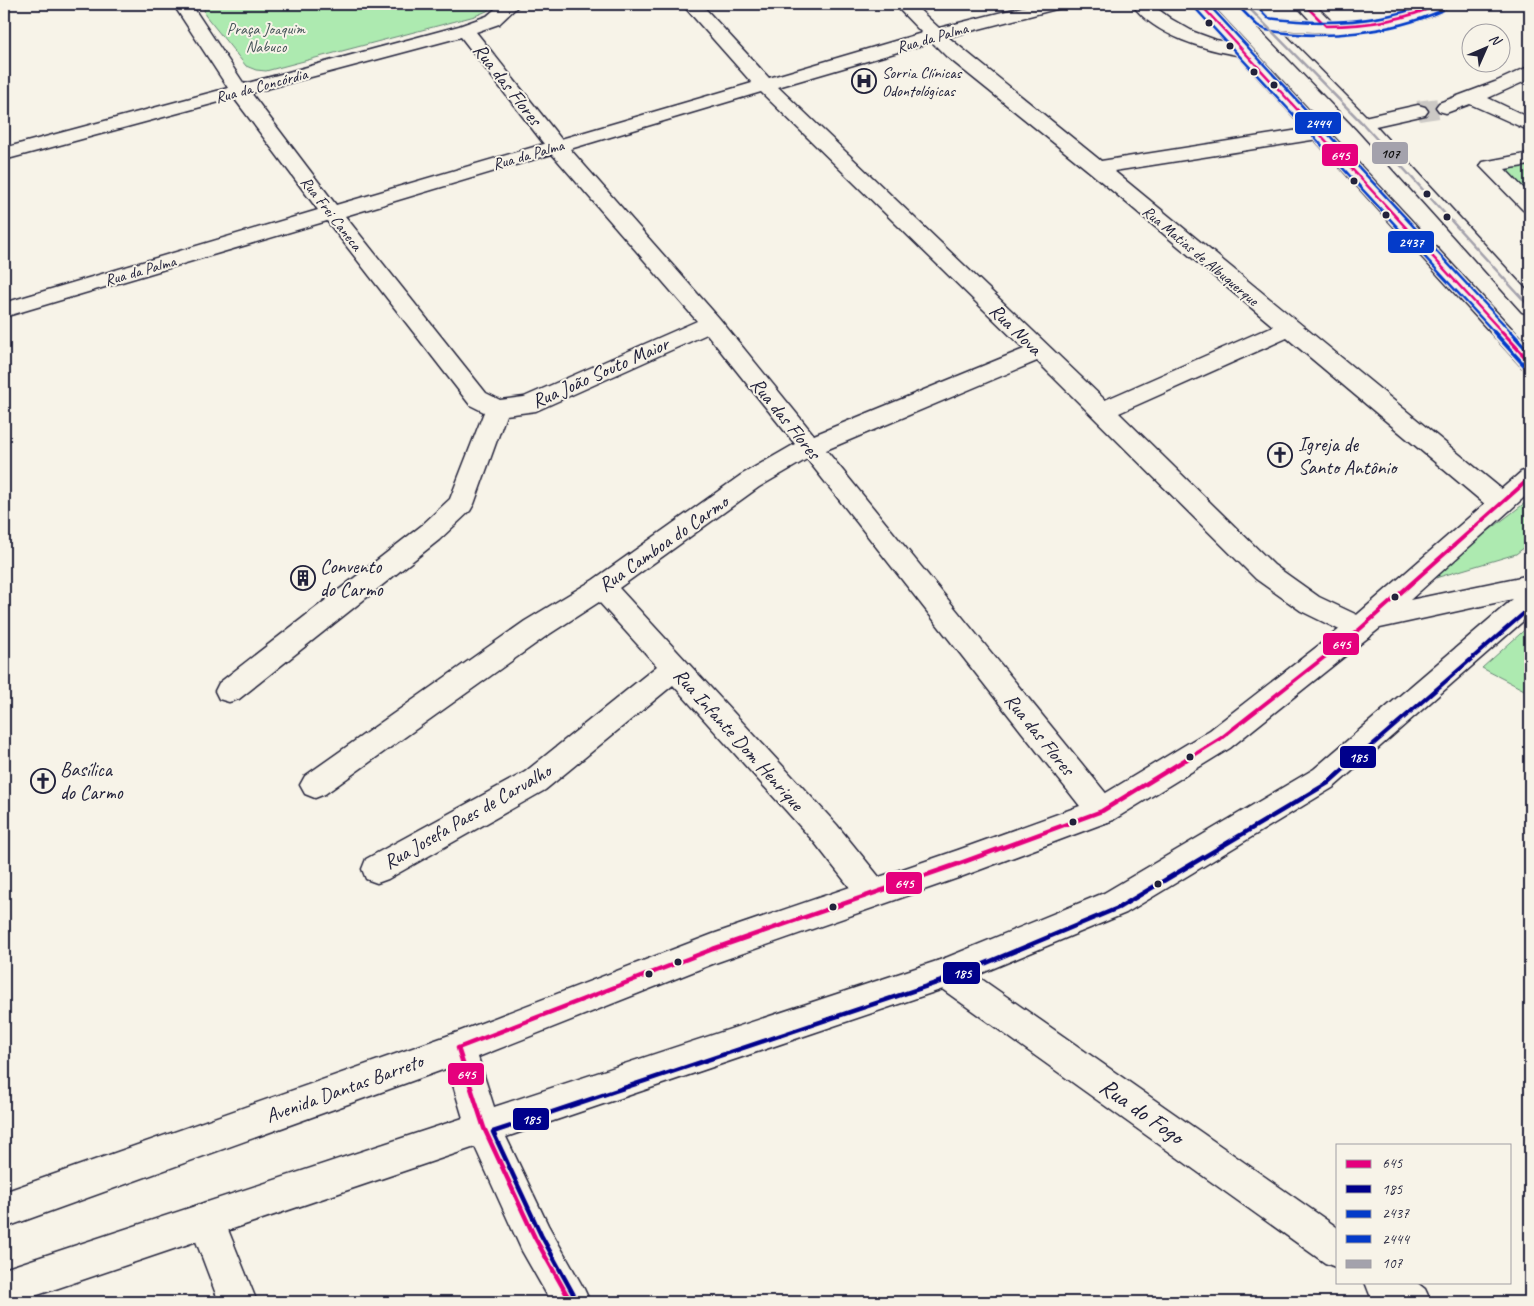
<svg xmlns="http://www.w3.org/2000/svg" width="1534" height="1306" viewBox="0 0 1534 1306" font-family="Caveat,sans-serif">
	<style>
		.green { fill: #adeab0; stroke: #688676 }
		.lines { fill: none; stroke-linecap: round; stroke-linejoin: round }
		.minor-tunnel { stroke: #ccc9c5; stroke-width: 20; stroke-dasharray: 20 10; stroke-linecap: butt }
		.minor-casing { stroke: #22223b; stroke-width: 3 }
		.major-casing { stroke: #22223b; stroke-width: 3 }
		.minor { fill: #f7f3e8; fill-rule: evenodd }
		.major { fill: #f7f3e8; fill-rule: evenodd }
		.bus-1-far2-casing { stroke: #f7f3e8; stroke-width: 5 }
		.bus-1-far1-casing { stroke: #f7f3e8; stroke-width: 8 }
		.bus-1-casing { stroke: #f7f3e8; stroke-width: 8 }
		.bus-2-far1-casing { stroke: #f7f3e8; stroke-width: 8 }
		.bus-2-casing { stroke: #f7f3e8; stroke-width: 8 }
		.bus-3-far1-casing { stroke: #f7f3e8; stroke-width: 5 }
		.bus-3-casing { stroke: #f7f3e8; stroke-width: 8 }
		.bus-4-far1-casing { stroke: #f7f3e8; stroke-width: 5 }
		.bus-4-casing { stroke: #f7f3e8; stroke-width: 8 }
		.bus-5-casing { stroke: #f7f3e8; stroke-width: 5 }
		.bus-1-far2 { stroke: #e5007d; stroke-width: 2.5 }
		.bus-1-far1 { stroke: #e5007d; stroke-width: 4 }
		.bus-1 { stroke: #e5007d; stroke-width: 4.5 }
		.bus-2-far1 { stroke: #00008b; stroke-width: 4 }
		.bus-2 { stroke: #00008b; stroke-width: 4.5 }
		.bus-3-far1 { stroke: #043bc9; stroke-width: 2.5 }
		.bus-3 { stroke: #043bc9; stroke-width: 4 }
		.bus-4-far1 { stroke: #043bc9; stroke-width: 2.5 }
		.bus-4 { stroke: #043bc9; stroke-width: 4 }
		.bus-5 { stroke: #a4a2ac; stroke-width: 2.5 }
		.bus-dot { fill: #22223b; stroke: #f7f3e8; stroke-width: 2 }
		.labels { text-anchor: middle; stroke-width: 4; stroke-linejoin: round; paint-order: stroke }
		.far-park-label { font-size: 16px; fill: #455458; stroke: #f7f3e8 }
		.far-street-label { font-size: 16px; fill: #22223b; stroke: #f7f3e8 }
		.far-poi-label { font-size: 16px; fill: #22223b; stroke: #f7f3e8; text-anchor: start }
		.street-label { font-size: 20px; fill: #22223b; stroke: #f7f3e8 }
		.poi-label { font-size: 20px; fill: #22223b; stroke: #f7f3e8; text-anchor: start }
		.near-street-label { font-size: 24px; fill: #22223b; stroke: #f7f3e8 }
		.line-badge { stroke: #f7f3e8; stroke-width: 2 }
		.badge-label { font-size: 14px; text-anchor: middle; font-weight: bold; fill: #fff }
		.pale-badge-label { font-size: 14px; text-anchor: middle; font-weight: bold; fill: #111 }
	</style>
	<rect width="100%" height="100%" fill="#f7f3e8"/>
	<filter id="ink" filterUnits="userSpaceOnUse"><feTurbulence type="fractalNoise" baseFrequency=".02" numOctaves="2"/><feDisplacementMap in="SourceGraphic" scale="10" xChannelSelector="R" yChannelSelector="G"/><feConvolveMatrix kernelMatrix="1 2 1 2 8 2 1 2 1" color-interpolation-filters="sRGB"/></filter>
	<g filter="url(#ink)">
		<g class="green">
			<path d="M 209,4 L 495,4 L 487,11 L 475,16 L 266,71 L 256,70 L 246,66 L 205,15 L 204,9 Z"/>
			<path d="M 1530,159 L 1530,206 L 1490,166 Z"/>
			<path d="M 1530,499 L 1530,543 L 1516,554 L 1422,582 Z"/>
			<path d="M 1530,625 L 1530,693 L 1482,668 Z"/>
		</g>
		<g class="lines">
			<path class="minor-tunnel" d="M 1418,111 L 1446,107"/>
			<defs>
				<g id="minor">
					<path d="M 173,4 L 191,4 L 244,84 L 459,26 L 487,16 L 501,4 L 520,4 L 499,24 L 476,32 L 561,139 L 752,83 L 682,4 L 701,4 L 769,78 L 922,33 L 894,4 L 913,4 L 939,28 L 1034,4 L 1063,4 L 1060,8 L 948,37 L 1101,161 L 1318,127 L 1325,129 L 1328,133 L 1325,137 L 1318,139 L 1114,171 L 1510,496 L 1514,503 L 1510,510 L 1501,512 L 1492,510 L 1287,338 L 1119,413 L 1274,565 L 1319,597 L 1370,621 L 1374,629 L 1370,637 L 1360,640 L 1301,611 L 1256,579 L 1037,361 L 826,450 L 1113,802 L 1117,811 L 1113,820 L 1102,824 L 1091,820 L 807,459 L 759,487 L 619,588 L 837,825 L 884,883 L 889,893 L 884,903 L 873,907 L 862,903 L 815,843 L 673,685 L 545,790 L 388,879 L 377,883 L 366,879 L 362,869 L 366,859 L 525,772 L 657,666 L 599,602 L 545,637 L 325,794 L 315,798 L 305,794 L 300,785 L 305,776 L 525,621 L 593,580 L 741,475 L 795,444 L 707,334 L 536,411 L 506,415 L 474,504 L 470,511 L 439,540 L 239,699 L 229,702 L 219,699 L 215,691 L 219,683 L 421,526 L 450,499 L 484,412 L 470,405 L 327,221 L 4,317 L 4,303 L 318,210 L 234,98 L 4,160 L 4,148 L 228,88 ZM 461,37 L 544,144 L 336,205 L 251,93 ZM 932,42 L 946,56 L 1090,172 L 1273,326 L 1105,400 L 778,87 ZM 761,92 L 1024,349 L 814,435 L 719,318 L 570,149 ZM 552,154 L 697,321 L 524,397 L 500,400 L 486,393 L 345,216 Z"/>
					<path d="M 1132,4 L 1151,4 L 1171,19 L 1194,32 L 1216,40 L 1249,46 L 1251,50 L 1249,54 L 1242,56 C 1206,50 1154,36 1132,4 Z"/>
					<path d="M 1295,4 L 1314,4 L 1332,22 L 1378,19 L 1397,15 L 1427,4 L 1449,4 C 1443,13 1428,17 1418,20 C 1368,36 1316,34 1264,28 L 1258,27 L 1255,23 L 1258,19 L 1264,18 L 1311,21 Z"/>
					<path d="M 1530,66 L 1530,79 L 1488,98 L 1530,118 L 1530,131 L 1470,104 L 1446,113 L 1439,111 L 1436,107 L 1439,103 L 1495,82 Z"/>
					<path d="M 1418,105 L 1425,107 L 1428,111 L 1425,115 L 1362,129 L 1355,127 L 1352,123 L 1355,119 Z"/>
					<path d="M 1530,153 L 1530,165 L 1505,169 L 1530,195 L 1530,212 L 1523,210 L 1480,166 L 1483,162 Z"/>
					<path d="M 946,958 L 957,962 L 1338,1228 L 1338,1268 L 1325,1263 L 935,984 L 930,973 L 935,962 Z"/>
					<path d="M 206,1202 L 219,1207 L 257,1302 L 219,1302 L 188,1220 L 193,1207 Z"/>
					<path d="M 1365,1282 L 1416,1282 L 1425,1289 L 1431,1302 L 1380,1302 L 1370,1295 Z"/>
				</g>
				<g id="major">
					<path d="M 1191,4 L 1210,4 L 1530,348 L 1530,370 L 1522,367 Z"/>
					<path d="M 1236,4 L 1255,4 L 1369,119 L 1530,294 L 1530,314 L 1522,312 L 1355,127 Z"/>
					<path d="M 1530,469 L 1530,492 L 1410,600 L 1530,575 L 1530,615 L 1334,787 L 1126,913 L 946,988 L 506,1137 L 548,1225 L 584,1289 L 590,1302 L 551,1302 L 522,1251 L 475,1147 L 17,1302 L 4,1302 L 4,1269 L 463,1118 L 448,1068 L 4,1228 L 4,1192 L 458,1032 L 713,934 L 958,850 L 1091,802 L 1210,730 L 1350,621 L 1521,472 ZM 1513,599 L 1314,769 L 1104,893 L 943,959 L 494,1107 L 478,1057 L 715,963 L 958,878 L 1113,820 L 1230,748 L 1380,628 Z"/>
				</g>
			</defs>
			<use href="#minor" class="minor-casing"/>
			<use href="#major" class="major-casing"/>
			<use href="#minor" class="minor"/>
			<use href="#major" class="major"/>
			<defs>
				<g id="bus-1-far2">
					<path d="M 1200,4 L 1503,333"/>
					<path d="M 1304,4 L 1326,26 C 1366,26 1403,21 1440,4"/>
				</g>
				<g id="bus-1-far1">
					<path d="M 1502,332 L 1530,362"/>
					<path d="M 1186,760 L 1220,739 L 1360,629 L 1530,478"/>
				</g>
				<path id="bus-1" d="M 571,1302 L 535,1238 L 484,1128 L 458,1048 L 713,949 L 958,864 L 1102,811 L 1188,758"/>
				<path id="bus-2-far1" d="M 1355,760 L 1530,608"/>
				<path id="bus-2" d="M 576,1299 L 541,1235 L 493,1132 L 948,979 L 1118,908 L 1328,783 L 1356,758"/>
				<g id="bus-3-far1">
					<path d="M 1195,8 L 1495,333"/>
					<path d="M 1241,9 L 1257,25 L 1266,30 C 1323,41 1391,33 1443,10"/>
				</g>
				<path id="bus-3" d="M 1494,332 L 1525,366"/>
				<g id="bus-4-far1">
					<path d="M 1208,4 L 1512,333"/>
					<path d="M 1254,4 L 1268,18 C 1321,25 1377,24 1427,4"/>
				</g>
				<path id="bus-4" d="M 1511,332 L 1530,353"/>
				<path id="bus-5" d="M 1245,4 L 1362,123 L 1530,307"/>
			</defs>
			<use href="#bus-1-far2" class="bus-1-far2-casing"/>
			<use href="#bus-1-far1" class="bus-1-far1-casing"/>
			<use href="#bus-1" class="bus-1-casing"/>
			<use href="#bus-2-far1" class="bus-2-far1-casing"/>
			<use href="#bus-2" class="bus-2-casing"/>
			<use href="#bus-3-far1" class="bus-3-far1-casing"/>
			<use href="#bus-3" class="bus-3-casing"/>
			<use href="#bus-4-far1" class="bus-4-far1-casing"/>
			<use href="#bus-4" class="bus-4-casing"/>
			<use href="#bus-5" class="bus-5-casing"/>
			<use href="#bus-1-far2" class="bus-1-far2"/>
			<use href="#bus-1-far1" class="bus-1-far1"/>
			<use href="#bus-1" class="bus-1"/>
			<use href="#bus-2-far1" class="bus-2-far1"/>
			<use href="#bus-2" class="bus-2"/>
			<use href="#bus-3-far1" class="bus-3-far1"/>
			<use href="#bus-3" class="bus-3"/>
			<use href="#bus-4-far1" class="bus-4-far1"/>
			<use href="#bus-4" class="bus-4"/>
			<use href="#bus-5" class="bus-5"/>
		</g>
	</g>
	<defs>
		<symbol id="hospital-ring" viewBox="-11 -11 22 22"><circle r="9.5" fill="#f7f3e8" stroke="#22223b" stroke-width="1.5"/><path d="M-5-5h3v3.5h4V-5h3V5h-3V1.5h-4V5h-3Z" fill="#22223b"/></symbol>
		<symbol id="church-ring" viewBox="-11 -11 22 22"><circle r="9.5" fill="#f7f3e8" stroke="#22223b" stroke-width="1.5"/><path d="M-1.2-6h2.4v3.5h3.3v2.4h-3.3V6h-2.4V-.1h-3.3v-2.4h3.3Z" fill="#22223b"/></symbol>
		<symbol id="building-ring" viewBox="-11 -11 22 22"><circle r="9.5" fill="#f7f3e8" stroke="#22223b" stroke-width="1.5"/><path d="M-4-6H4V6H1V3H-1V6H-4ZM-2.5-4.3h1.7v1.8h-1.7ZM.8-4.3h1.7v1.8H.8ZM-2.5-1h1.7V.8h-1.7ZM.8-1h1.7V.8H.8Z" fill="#22223b"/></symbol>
	</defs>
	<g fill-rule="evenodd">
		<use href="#hospital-ring" x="850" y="67" width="28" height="28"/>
		<use href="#church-ring" x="1266" y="441" width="28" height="28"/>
		<use href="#building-ring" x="289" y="564" width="28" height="28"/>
		<use href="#church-ring" x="29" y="767" width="28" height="28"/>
	</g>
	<g class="bus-dot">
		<circle cx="1209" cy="23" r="4.5"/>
		<circle cx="1230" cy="46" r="4.5"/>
		<circle cx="1254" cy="72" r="4.5"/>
		<circle cx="1274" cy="85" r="4.5"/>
		<circle cx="1354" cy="181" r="4.5"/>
		<circle cx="1427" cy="194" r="4.5"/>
		<circle cx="1386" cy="215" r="4.5"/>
		<circle cx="1447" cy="217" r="4.5"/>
		<circle cx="1395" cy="597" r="4.5"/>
		<circle cx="1190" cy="757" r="4.5"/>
		<circle cx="1073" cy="822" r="4.5"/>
		<circle cx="1158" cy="884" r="4.5"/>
		<circle cx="833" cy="907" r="4.5"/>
		<circle cx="678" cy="962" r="4.5"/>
		<circle cx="649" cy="974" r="4.5"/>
	</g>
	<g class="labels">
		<g class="far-park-label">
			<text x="266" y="34">Praça Joaquim<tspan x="266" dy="18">Nabuco</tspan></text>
		</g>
		<g class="far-street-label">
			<text transform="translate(932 37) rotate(-16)" y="6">Rua da Palma</text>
			<text transform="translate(261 85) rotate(-15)" y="6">Rua da Concórdia</text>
			<text transform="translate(528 154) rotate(-16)" y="6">Rua da Palma</text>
			<text transform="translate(332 213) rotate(52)" y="6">Rua Frei Caneca</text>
			<text transform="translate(1201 255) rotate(40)" y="6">Rua Matias de Albuquerque</text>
			<text transform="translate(140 270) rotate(-16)" y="6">Rua da Palma</text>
		</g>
		<g class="far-poi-label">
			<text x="882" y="78">Sorria Clínicas<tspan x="882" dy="18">Odontológicas</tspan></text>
		</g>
		<g class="street-label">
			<text transform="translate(508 84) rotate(52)" y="7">Rua das Flores</text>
			<text transform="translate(1016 329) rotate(44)" y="7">Rua Nova</text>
			<text transform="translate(600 372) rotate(-24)" y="7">Rua João Souto Maior</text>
			<text transform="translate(786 418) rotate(51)" y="7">Rua das Flores</text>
			<text transform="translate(663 543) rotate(-35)" y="7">Rua Camboa do Carmo</text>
			<text transform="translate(1040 734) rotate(51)" y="7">Rua das Flores</text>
			<text transform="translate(739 739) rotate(48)" y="7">Rua Infante Dom Henrique</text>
			<text transform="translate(467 816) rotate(-30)" y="7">Rua Josefa Paes de Carvalho</text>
			<text transform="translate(344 1088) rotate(-20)" y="7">Avenida Dantas Barreto</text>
		</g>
		<g class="poi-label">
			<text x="1298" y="451">Igreja de<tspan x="1298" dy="23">Santo Antônio</tspan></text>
			<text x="320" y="573">Convento<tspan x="320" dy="23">do Carmo</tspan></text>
			<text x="60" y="776">Basílica<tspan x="60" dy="23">do Carmo</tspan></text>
		</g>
		<g class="near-street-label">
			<text transform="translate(1142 1111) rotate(35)" y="8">Rua do Fogo</text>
		</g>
	</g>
	<g class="line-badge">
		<rect x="1294" y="111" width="48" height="24" rx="5" fill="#043bc9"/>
		<rect x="1371" y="141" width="38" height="24" rx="5" fill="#a4a2ac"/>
		<rect x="1321" y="143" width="38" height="24" rx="5" fill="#e5007d"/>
		<rect x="1387" y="230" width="48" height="24" rx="5" fill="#043bc9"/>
		<rect x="1322" y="632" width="38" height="24" rx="5" fill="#e5007d"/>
		<rect x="1339" y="745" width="38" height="24" rx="5" fill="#00008b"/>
		<rect x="885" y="871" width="38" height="24" rx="5" fill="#e5007d"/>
		<rect x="942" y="961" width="39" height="24" rx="5" fill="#00008b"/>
		<rect x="447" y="1062" width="38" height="24" rx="5" fill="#e5007d"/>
		<rect x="512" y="1107" width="38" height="24" rx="5" fill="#00008b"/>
	</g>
	<g class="badge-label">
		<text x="1318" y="128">2444</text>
		<text x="1340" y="160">645</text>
		<text x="1411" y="247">2437</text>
		<text x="1341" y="649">645</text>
		<text x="1358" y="762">185</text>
		<text x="904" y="888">645</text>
		<text x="962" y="978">185</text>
		<text x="466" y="1079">645</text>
		<text x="531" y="1124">185</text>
	</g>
	<g class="pale-badge-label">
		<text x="1390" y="158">107</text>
	</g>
	<rect width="1534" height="1306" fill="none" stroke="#f7f3e8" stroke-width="20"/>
	<rect x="10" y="10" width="1514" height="1286" fill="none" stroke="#22223b" stroke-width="2" filter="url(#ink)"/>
	<rect x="1336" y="1144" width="175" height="140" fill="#f7f3e8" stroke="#a29fa3"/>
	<rect x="1346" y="1160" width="25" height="8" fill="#e5007d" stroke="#a29fa3"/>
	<text x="1382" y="1168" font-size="15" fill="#22223b">645</text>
	<rect x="1346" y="1185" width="25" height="8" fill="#00008b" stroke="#a29fa3"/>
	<text x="1382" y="1194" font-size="15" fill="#22223b">185</text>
	<rect x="1346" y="1210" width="25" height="8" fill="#043bc9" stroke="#a29fa3"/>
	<text x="1382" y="1218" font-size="15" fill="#22223b">2437</text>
	<rect x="1346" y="1235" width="25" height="8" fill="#043bc9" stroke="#a29fa3"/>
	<text x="1382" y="1244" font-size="15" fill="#22223b">2444</text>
	<rect x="1346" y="1260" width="25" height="8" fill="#a4a2ac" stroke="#a29fa3"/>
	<text x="1382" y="1268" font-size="15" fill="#22223b">107</text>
	<g transform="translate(1486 48) rotate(45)"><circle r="24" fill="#f7f3e8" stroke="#a29fa3"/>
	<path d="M0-4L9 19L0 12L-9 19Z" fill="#22223b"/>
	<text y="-8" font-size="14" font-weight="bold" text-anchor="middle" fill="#22223b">N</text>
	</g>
</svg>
